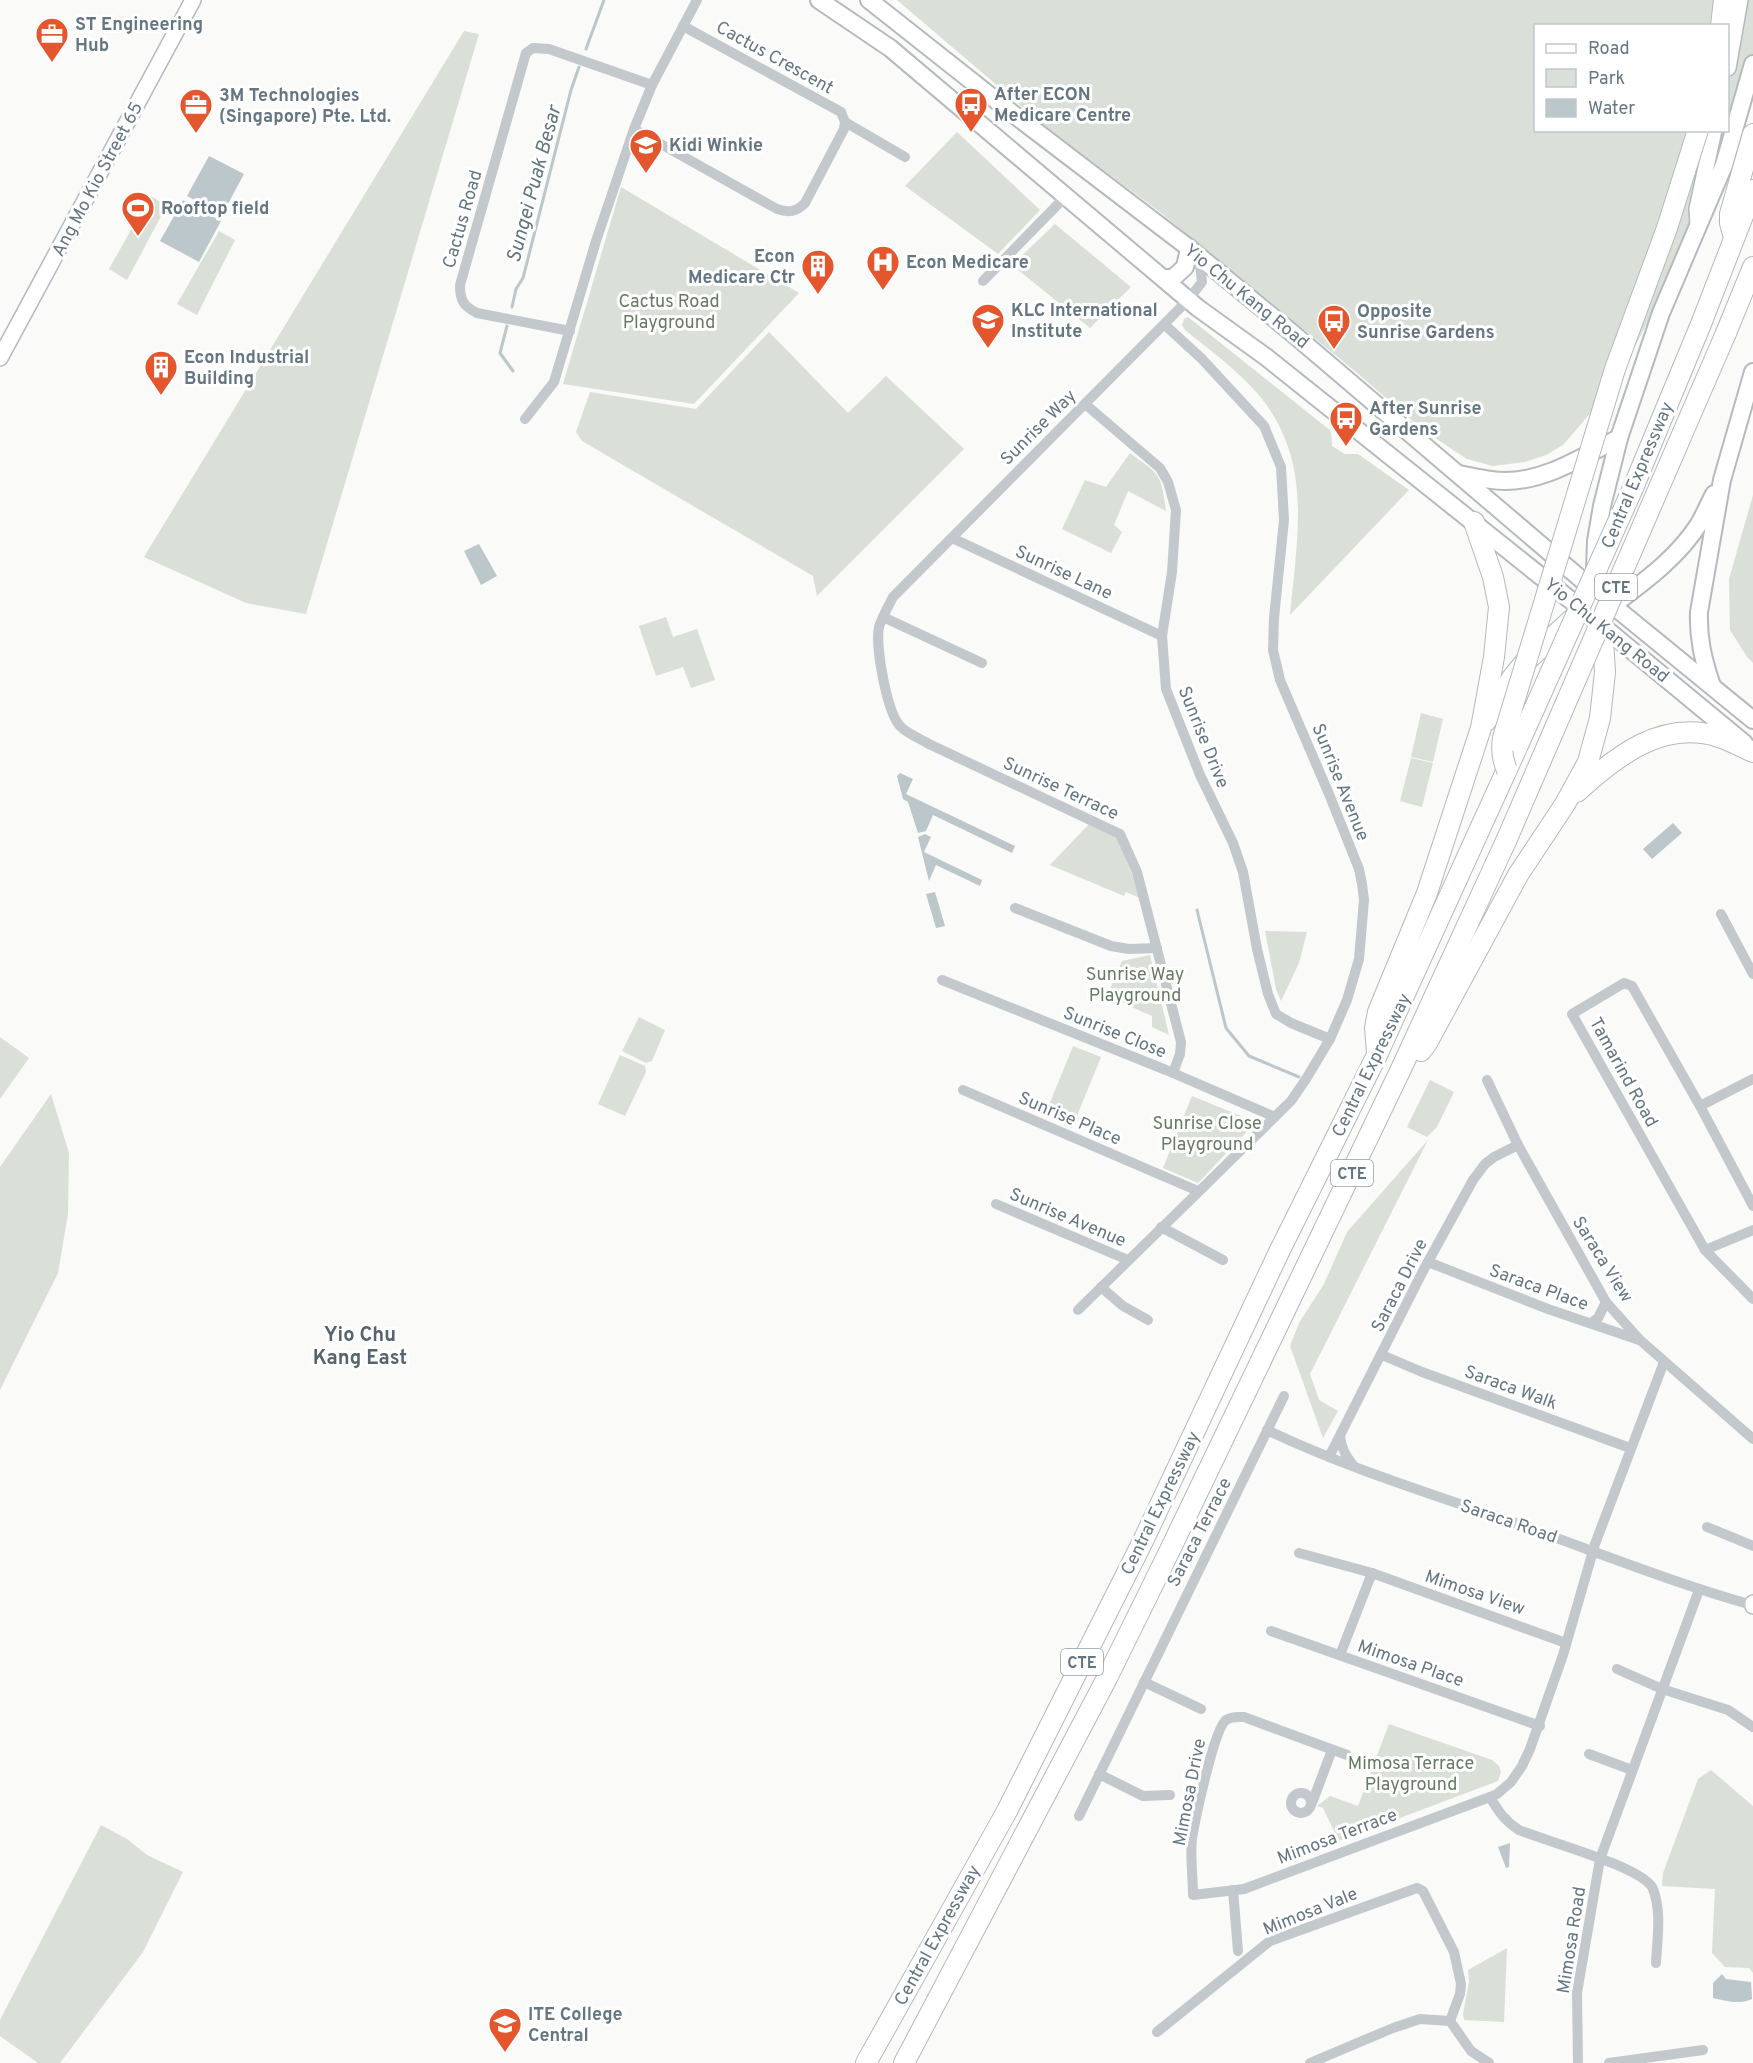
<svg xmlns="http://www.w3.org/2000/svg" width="1753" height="2063" viewBox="0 0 1753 2063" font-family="Overpass,sans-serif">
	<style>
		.green { fill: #dadfd7; fill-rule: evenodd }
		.water { fill: #bbc7cb }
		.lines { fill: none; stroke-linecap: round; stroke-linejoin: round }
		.stream { stroke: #bbc7cb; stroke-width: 3 }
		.secondary-casing { stroke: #b3babf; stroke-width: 18 }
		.primary-casing { stroke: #b5babe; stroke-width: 20 }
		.highway-casing { stroke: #b4b9bd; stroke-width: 22 }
		.street { stroke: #c3c8cc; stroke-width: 10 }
		.secondary { stroke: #fff; stroke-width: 15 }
		.primary { stroke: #fff; stroke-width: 16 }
		.highway { stroke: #fff; stroke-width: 20 }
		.highway-bridge-casing { stroke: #b4b9bd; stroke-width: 22; stroke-linecap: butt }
		.highway-bridge { stroke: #fff; stroke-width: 20 }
		.labels { text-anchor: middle; stroke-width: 6; stroke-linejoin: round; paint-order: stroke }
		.shield { fill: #fff; stroke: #939fa8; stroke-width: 1.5 }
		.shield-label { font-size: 16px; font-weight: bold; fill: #657683 }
		.poi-label { font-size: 18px; font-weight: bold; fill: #657683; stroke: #fff; text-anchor: start }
		.street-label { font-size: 18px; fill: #657683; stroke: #fff }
		.park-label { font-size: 18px; fill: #687a64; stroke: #fff }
		.water-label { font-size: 20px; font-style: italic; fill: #60757c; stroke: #fff }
		.neighbourhood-label { font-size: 20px; font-weight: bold; fill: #57646e; stroke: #fff }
	</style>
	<rect width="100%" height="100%" fill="#fafaf8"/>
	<g class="green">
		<path d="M 897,0 L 1753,0 L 1753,75 L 1656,306 L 1631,354 L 1606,395 L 1563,445 L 1546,455 L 1525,462 L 1493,466 L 1467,459 L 1423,430 L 1356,372 L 1160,212 L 1048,129 ZM 1536,26 L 1728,26 L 1728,130 L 1536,130 Z"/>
		<path d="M 464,31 L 479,34 L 306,614 L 246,603 L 144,557 Z"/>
		<path d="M 957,132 L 1040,210 L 998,254 L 905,186 Z"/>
		<path d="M 621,187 L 799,293 L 694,404 L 563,384 Z"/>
		<path d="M 150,196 L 167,205 L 127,280 L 109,269 Z"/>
		<path d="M 1055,224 L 1131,287 L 1090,328 L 1012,265 Z"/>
		<path d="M 219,231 L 235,240 L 197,315 L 177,304 Z"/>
		<path d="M 1188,317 L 1331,431 L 1332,446 L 1345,454 L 1358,454 L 1409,490 L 1290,615 C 1297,536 1314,461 1258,394 C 1237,370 1210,350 1185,330 L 1182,325 L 1184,319 Z"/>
		<path d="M 769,332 L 848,413 L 886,376 L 964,449 L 817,596 L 813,576 L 582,441 L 576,432 L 590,392 L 696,409 Z"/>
		<path d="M 1130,453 C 1160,475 1161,473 1166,511 L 1128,491 L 1114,525 L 1122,532 L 1111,553 L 1062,529 L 1085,480 L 1106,487 Z"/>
		<path d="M 1753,495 L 1753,663 L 1747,657 L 1730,630 L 1729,579 Z"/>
		<path d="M 666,617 L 673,637 L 697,629 L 715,680 L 691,688 L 683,667 L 656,676 L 639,626 Z"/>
		<path d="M 1421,713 L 1443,719 L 1433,762 L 1411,757 Z"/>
		<path d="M 1411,758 L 1433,763 L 1422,807 L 1400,801 Z"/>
		<path d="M 1091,822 L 1117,837 L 1142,899 L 1126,892 L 1124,896 L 1050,865 Z"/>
		<path d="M 1265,931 L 1307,932 L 1299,963 L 1281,1001 L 1276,989 Z"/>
		<path d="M 1150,955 L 1169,1035 L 1152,1027 L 1152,1016 L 1107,996 L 1122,961 Z"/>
		<path d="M 639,1017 L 665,1030 L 652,1061 L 646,1063 L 622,1051 Z"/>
		<path d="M 0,1037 L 29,1058 L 0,1099 Z"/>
		<path d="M 1073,1046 L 1101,1057 L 1072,1128 L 1045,1115 Z"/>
		<path d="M 620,1055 L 645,1066 L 646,1072 L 625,1116 L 598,1104 Z"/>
		<path d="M 1430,1080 L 1454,1092 L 1437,1127 L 1427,1137 L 1407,1127 Z"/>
		<path d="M 51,1094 L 69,1153 L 68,1214 L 58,1273 L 0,1390 L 0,1167 Z"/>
		<path d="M 1192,1096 L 1256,1122 L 1198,1183 L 1163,1168 Z"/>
		<path d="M 1428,1140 L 1310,1374 L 1319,1400 L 1338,1411 L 1323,1438 L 1290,1346 L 1299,1323 L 1324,1284 L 1347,1232 Z"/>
		<path d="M 1389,1724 L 1492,1760 L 1499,1766 L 1501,1772 L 1498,1781 L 1339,1841 L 1323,1808 L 1317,1806 L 1330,1796 L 1358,1806 Z"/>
		<path d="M 1711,1770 L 1753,1806 L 1753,1973 L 1749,1968 L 1725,1967 L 1712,1953 L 1715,1889 L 1662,1886 L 1663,1873 L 1698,1779 Z"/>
		<path d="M 101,1825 L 127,1839 L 147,1855 L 183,1872 L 143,1952 L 60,2063 L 38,2063 L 0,2036 L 0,2020 Z"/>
		<path d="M 1507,1948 L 1504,2022 L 1464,2020 L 1463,2014 L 1469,1982 L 1468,1970 Z"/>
	</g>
	<g class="water">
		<path d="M 209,156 L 244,174 L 222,215 L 187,196 Z"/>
		<path d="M 183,200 L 221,221 L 199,262 L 160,241 Z"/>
		<path d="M 479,544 L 497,576 L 481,585 L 464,551 Z"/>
		<path d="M 900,773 L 913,779 L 906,794 L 1015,846 L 1012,853 L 933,815 L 926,831 L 918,833 L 908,802 L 903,799 L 897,776 Z"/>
		<path d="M 1673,823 L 1682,833 L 1652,859 L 1643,849 Z"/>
		<path d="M 925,834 L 931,837 L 924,852 L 982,880 L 980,886 L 936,865 L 929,881 L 918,837 Z"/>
		<path d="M 935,892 L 945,926 L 936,928 L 926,894 Z"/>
		<path d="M 1510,1843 L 1509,1867 L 1506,1868 L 1498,1847 Z"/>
		<path d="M 1722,1974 L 1726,1979 L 1751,1982 L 1752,1999 C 1739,2005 1727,2001 1713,1998 L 1713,1983 Z"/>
	</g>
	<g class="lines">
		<g class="stream">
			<path d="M 586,49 L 604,0"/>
			<path d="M 512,307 L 516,289 L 523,278 L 571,90 L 579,67"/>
			<path d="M 507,326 L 500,353 L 513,371"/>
			<path d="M 1197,910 L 1226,1028 L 1249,1056 L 1299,1077"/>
		</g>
		<defs>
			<g id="secondary">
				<path d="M 1728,68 L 1740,0"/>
				<path d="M 1698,224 L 1697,209 L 1714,130"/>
				<path d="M 0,358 L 193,0"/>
				<path d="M 1753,1603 L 1753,1606"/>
			</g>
			<g id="primary">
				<path d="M 819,0 L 890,48 L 1198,308 L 1266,357 L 1583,610 L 1744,743"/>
				<path d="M 869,0 L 1012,113 L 1189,248 L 1291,332 L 1595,591 L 1753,720"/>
				<path d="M 1165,278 L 1173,278 L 1185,267 L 1189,248"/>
				<path d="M 1459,474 C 1474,477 1489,481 1505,481 C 1547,481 1583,456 1619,438"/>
				<path d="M 1595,569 L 1596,541 L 1602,506 L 1619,438 L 1661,313 L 1724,165 L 1753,64"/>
				<path d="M 1613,605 C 1645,581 1677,558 1699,524 C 1704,515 1709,504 1714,494"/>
				<path d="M 1711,683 C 1703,659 1698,638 1699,612 L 1722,480 L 1753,372"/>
			</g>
			<g id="highway">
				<path d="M 1721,26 L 1724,0"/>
				<path d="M 1733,234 L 1730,223 L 1730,214 L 1753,134"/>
				<path d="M 1726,333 L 1753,267"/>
				<path d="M 1633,488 L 1701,324 L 1753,190"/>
				<path d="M 1486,721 L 1512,678 L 1525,662 L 1577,615"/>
				<path d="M 1577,792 C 1616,756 1663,719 1719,737 C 1731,741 1742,747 1753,752"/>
				<path d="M 1421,1051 L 1427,1043 L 1518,875 L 1565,804 L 1588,762 L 1600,718 L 1605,672 L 1602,625 L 1595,591"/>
				<path d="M 1377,1052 L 1375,1028 L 1378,1012 L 1427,893 L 1481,728 L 1494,657 L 1499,607 L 1493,577 L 1474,522"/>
				<path d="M 866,2063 L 1007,1811 L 1143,1541 L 1279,1252 L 1377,1055 L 1519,743"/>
				<path d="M 904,2063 L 1107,1678 L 1169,1552 L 1401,1069 L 1506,841"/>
			</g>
		</defs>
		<use href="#secondary" class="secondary-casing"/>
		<use href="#primary" class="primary-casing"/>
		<use href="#highway" class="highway-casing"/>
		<g class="street">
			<path d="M 845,122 L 905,157"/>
			<path d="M 634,129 L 777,209 C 789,213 796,212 805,203 L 844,129 L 845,122 L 841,112 L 683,26"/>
			<path d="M 983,281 L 1066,196"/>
			<path d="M 570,331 L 477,313 C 463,306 460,300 460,285 L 526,53 L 533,48 L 549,49 L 652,85"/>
			<path d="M 1085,404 L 1160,468 L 1168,482 L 1176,510 L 1172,572 L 1162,636 L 1166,689 L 1200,775 L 1233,843 L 1243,872 L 1257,949 L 1268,994 L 1276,1014 L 1291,1023 L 1330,1039"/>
			<path d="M 525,419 L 554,382 L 596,241 L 634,129 L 652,85 L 697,0"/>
			<path d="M 952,538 L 1162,636"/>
			<path d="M 883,617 L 982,663"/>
			<path d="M 1015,908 L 1111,946 L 1129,949 L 1157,948"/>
			<path d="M 1721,914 L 1753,974"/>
			<path d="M 942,980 L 1166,1070 L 1275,1117"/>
			<path d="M 1173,1073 L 1180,1054 L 1181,1042 L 1137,872 L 1120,834 L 929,744 C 921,739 908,734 901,727 C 887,714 875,646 879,627 C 882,617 888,607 893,597 L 1188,300 L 1202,282 L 1199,256"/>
			<path d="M 1487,1080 L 1518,1145 L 1606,1302 L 1640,1340 L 1753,1439"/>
			<path d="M 963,1090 L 1198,1191"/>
			<path d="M 1700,1106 L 1753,1079"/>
			<path d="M 996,1204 L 1128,1260"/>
			<path d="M 1753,1206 L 1700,1106 L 1632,986 L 1624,983 L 1572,1014 L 1705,1250 L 1753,1299"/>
			<path d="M 1161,1227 L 1223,1260"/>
			<path d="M 1705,1250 L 1753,1230"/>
			<path d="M 1428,1262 L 1548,1309 L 1639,1340"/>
			<path d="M 1101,1287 L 1123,1306 L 1148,1320"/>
			<path d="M 1078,1310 L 1291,1101 L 1306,1079 L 1330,1039 L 1347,1000 L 1359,959 L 1364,900 L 1362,884 L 1359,869 L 1329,794 L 1280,680 L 1273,650 L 1274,618 L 1284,520 L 1281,467 L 1264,426 L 1202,359 L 1165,325"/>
			<path d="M 1591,1323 L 1598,1318 L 1606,1302"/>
			<path d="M 1382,1355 L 1422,1372 L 1630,1448"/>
			<path d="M 1267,1430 C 1347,1468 1432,1494 1515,1523 C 1594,1551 1671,1582 1752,1605"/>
			<path d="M 1340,1436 C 1341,1448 1346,1456 1353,1465"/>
			<path d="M 1329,1457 L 1424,1269 L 1473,1180 L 1485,1164 L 1494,1157 L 1518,1145"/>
			<path d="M 1707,1527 L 1753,1546"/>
			<path d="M 1299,1553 L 1372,1573 L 1566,1643"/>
			<path d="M 1271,1631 L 1540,1726"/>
			<path d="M 1340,1655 L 1372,1573"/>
			<path d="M 1617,1669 L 1662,1689 L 1728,1710 L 1753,1727"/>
			<path d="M 1144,1682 L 1201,1709"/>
			<path d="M 1589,1754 L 1632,1770"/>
			<path d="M 1347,1755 L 1244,1717 C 1238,1717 1232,1716 1226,1720 C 1214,1729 1195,1820 1192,1839 C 1190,1857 1193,1877 1193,1895 L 1244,1889 L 1490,1797 L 1497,1794 L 1511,1782 L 1522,1766 L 1530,1749 L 1563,1655 L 1595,1544 L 1664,1362"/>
			<path d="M 1099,1774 L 1143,1796 L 1170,1795"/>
			<circle cx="1301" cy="1803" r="10"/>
			<path d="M 1490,1797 C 1498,1811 1505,1821 1519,1830 C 1545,1841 1644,1867 1653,1889 C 1662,1912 1657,1940 1656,1963"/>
			<path d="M 1312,1803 L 1332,1750"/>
			<path d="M 1079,1816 L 1284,1396"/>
			<path d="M 1233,1890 L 1238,1951"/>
			<path d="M 1450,2021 L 1471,2051 L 1489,2063"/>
			<path d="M 1157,2032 L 1270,1941 L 1417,1888 L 1423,1891 L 1454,1952 L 1461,1984 L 1460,1994 L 1450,2021"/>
			<path d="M 1310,2063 L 1393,2028 L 1420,2019 L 1450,2021"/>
			<path d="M 1578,2063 L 1577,1993 L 1600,1859 L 1699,1590"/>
			<path d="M 1609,2063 L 1703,2050"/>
		</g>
		<use href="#secondary" class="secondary"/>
		<use href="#primary" class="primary"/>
		<use href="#highway" class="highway"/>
		<defs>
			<g id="highway-bridge">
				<path d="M 1519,743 L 1633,488"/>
				<path d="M 1507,770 C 1502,759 1501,750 1503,738 L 1615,369 L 1667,228 L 1698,130"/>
				<path d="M 1506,841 L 1726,333"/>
			</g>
		</defs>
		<use href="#highway-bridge" class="highway-bridge-casing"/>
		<use href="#highway-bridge" class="highway-bridge"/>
	</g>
	<defs>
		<symbol id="office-pin" viewBox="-11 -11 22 30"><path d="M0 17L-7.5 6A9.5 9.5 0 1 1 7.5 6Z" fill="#e4572e" stroke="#fff"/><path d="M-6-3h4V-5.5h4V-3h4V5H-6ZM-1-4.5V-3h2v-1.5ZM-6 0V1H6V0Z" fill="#fff"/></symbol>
		<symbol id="bus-pin" viewBox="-11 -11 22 30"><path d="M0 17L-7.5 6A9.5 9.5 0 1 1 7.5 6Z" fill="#e4572e" stroke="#fff"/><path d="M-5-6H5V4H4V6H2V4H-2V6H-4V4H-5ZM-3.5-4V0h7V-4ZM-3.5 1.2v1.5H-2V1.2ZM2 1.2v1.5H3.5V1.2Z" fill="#fff"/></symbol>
		<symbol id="school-pin" viewBox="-11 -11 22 30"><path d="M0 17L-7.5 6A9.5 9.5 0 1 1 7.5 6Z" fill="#e4572e" stroke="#fff"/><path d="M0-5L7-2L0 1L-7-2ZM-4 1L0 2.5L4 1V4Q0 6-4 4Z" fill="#fff"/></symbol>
		<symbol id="stadium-pin" viewBox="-11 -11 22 30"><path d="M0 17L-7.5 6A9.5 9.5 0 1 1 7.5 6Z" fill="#e4572e" stroke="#fff"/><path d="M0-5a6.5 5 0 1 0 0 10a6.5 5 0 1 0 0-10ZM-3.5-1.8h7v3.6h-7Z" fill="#fff"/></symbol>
		<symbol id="hospital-pin" viewBox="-11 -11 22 30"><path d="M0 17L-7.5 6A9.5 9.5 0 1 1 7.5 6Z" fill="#e4572e" stroke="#fff"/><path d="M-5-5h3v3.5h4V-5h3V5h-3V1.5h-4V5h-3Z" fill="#fff"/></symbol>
		<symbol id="building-pin" viewBox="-11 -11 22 30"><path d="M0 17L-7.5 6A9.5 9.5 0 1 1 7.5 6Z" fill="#e4572e" stroke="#fff"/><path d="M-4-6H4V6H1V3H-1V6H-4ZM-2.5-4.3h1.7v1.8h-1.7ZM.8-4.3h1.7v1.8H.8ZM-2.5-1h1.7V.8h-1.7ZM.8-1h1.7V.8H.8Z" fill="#fff"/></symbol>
		<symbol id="university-pin" viewBox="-11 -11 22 30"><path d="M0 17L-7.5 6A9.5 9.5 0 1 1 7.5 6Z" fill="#e4572e" stroke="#fff"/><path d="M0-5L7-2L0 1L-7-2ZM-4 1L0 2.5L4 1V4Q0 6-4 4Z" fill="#fff"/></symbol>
	</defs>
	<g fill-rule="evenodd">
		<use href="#office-pin" x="33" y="15" width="38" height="52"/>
		<use href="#bus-pin" x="952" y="85" width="38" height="52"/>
		<use href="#office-pin" x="177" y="86" width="38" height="52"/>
		<use href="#school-pin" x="627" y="126" width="38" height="52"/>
		<use href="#stadium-pin" x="119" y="189" width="38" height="52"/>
		<use href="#hospital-pin" x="864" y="243" width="38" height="52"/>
		<use href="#building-pin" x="799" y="247" width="38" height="52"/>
		<use href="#school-pin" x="969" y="301" width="38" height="52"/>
		<use href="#bus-pin" x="1315" y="302" width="38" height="52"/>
		<use href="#building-pin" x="142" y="348" width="38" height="52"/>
		<use href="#bus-pin" x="1327" y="399" width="38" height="52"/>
		<use href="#university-pin" x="486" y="2005" width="38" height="52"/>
	</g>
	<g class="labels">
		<g class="shield">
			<rect x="1595" y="574" width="42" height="26" rx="4.5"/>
			<rect x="1331" y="1160" width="42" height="26" rx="4.5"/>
			<rect x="1061" y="1649" width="42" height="26" rx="4.5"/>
		</g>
		<g class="shield-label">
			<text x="1616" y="593">CTE</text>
			<text x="1352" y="1179">CTE</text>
			<text x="1082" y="1668">CTE</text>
		</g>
		<g class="poi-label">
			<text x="75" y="30">ST Engineering<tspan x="75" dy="21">Hub</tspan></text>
			<text x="994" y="100">After ECON<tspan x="994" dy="21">Medicare Centre</tspan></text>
			<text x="219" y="101">3M Technologies<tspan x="219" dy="21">(Singapore) Pte. Ltd.</tspan></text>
			<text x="669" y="151">Kidi Winkie</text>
			<text x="161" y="214">Rooftop field</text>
			<text x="795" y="262" text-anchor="end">Econ<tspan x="795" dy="21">Medicare Ctr</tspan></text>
			<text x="906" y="268">Econ Medicare</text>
			<text x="1011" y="316">KLC International<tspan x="1011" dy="21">Institute</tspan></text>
			<text x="1357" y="317">Opposite<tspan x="1357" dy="21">Sunrise Gardens</tspan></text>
			<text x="184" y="363">Econ Industrial<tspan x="184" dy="21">Building</tspan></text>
			<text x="1369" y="414">After Sunrise<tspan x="1369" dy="21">Gardens</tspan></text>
			<text x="528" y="2020">ITE College<tspan x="528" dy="21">Central</tspan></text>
		</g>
		<g class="street-label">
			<text transform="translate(775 57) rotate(29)" y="6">Cactus Crescent</text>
			<text transform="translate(97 179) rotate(-62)" y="6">Ang Mo Kio Street 65</text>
			<text transform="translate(462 219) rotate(-74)" y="6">Cactus Road</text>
			<text transform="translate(1247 296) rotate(39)" y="6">Yio Chu Kang Road</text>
			<text transform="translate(1038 427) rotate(-45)" y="6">Sunrise Way</text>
			<text transform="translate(1637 475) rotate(-67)" y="6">Central Expressway</text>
			<text transform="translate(1064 572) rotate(25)" y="6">Sunrise Lane</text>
			<text transform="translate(1607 630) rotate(39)" y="6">Yio Chu Kang Road</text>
			<text transform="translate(1204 737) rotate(68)" y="6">Sunrise Drive</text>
			<text transform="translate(1341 782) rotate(68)" y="6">Sunrise Avenue</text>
			<text transform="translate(1061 788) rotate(25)" y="6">Sunrise Terrace</text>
			<text transform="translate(1115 1032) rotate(22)" y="6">Sunrise Close</text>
			<text transform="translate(1371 1065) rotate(-64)" y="6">Central Expressway</text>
			<text transform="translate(1624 1072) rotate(61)" y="6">Tamarind Road</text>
			<text transform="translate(1070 1118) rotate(23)" y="6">Sunrise Place</text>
			<text transform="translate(1068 1217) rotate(23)" y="6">Sunrise Avenue</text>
			<text transform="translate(1603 1259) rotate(58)" y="6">Saraca View</text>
			<text transform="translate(1399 1285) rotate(-63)" y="6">Saraca Drive</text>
			<text transform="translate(1539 1287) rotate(20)" y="6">Saraca Place</text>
			<text transform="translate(1511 1387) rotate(20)" y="6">Saraca Walk</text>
			<text transform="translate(1160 1503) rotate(-64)" y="6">Central Expressway</text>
			<text transform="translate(1509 1521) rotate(19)" y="6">Saraca Road</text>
			<text transform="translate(1199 1532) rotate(-63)" y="6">Saraca Terrace</text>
			<text transform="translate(1475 1592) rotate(19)" y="6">Mimosa View</text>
			<text transform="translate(1411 1663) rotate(19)" y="6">Mimosa Place</text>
			<text transform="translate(1189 1792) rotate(-79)" y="6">Mimosa Drive</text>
			<text transform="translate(1337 1836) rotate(-21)" y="6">Mimosa Terrace</text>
			<text transform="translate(1310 1911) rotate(-22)" y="6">Mimosa Vale</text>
			<text transform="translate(937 1935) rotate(-61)" y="6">Central Expressway</text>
			<text transform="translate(1571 1940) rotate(-81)" y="6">Mimosa Road</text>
		</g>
		<g class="park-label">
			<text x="669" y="307">Cactus Road<tspan x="669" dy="21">Playground</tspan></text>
			<text x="1135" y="980">Sunrise Way<tspan x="1135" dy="21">Playground</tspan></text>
			<text x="1207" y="1129">Sunrise Close<tspan x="1207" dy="21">Playground</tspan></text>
			<text x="1411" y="1769">Mimosa Terrace<tspan x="1411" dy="21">Playground</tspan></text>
		</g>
		<g class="water-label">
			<text transform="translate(533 184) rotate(-75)" y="7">Sungei Puak Besar</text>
		</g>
		<g class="neighbourhood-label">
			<text x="360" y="1341">Yio Chu<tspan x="360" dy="23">Kang East</tspan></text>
		</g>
	</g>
	<rect x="1534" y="24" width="195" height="108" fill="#ffffff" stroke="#c1c8cd" stroke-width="1.5"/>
	<rect x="1546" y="44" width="30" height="9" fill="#ffffff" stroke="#c1c8cd" stroke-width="1.5"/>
	<text x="1588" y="54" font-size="18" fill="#657683">Road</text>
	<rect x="1546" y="69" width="30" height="18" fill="#dadfd7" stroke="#c1c8cd" stroke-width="1.5"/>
	<text x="1588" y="84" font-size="18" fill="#657683">Park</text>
	<rect x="1546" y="99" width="30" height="18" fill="#bbc7cb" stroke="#c1c8cd" stroke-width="1.5"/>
	<text x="1588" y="114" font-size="18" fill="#657683">Water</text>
</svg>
